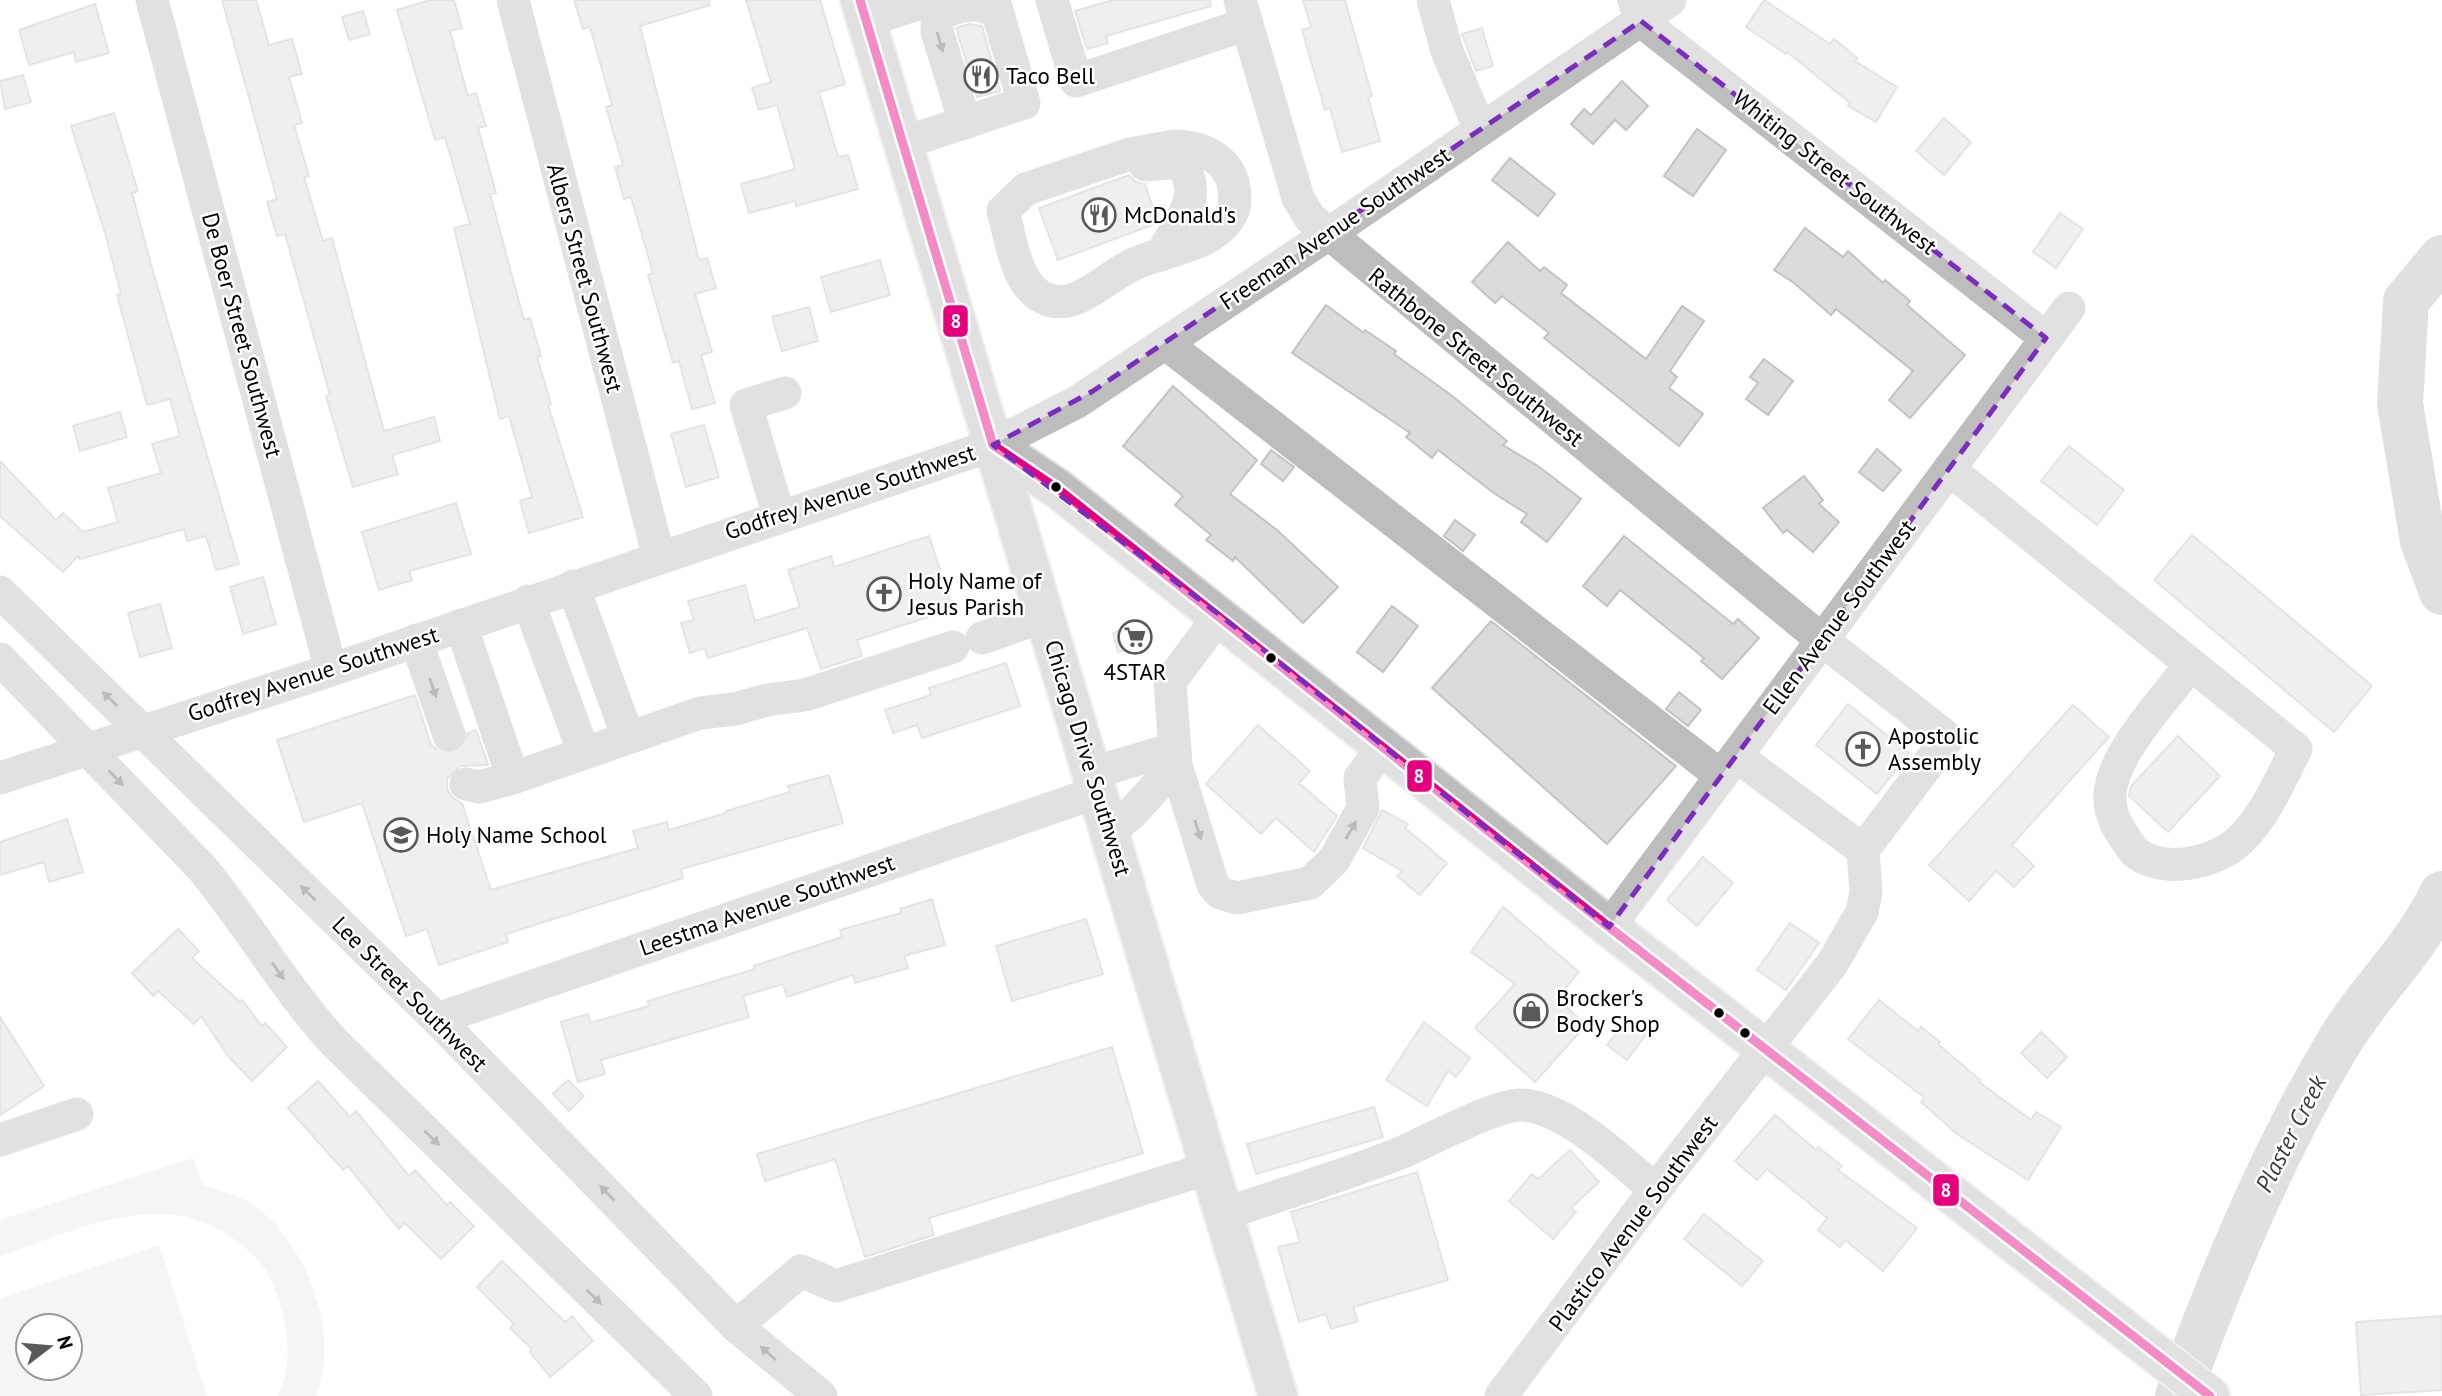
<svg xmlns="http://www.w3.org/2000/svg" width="2442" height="1396" viewBox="0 0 2442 1396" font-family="'PT Sans',sans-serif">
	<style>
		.green { fill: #e8e8e8; fill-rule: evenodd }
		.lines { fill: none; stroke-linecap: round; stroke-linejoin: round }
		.river { stroke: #bababa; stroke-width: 46 }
		.building { fill: #dbdbdb; stroke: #c3c3c3; stroke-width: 2 }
		.minor-tunnel { stroke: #d9d9d9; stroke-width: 33; stroke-dasharray: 33 17; stroke-linecap: butt }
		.major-casing { stroke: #dbdbdb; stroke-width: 42 }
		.minor { stroke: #bdbdbd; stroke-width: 33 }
		.major { stroke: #bdbdbd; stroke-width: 38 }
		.bus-1-casing { stroke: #fff; stroke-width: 14 }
		.bus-1 { stroke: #e5007d; stroke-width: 9 }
		.oneway { fill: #686868 }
		.marked { fill: none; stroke: #7b2cbf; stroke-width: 5; stroke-dasharray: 14 9; stroke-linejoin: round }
		.bus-dot { fill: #000; stroke: #fff; stroke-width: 2.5 }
		.labels { text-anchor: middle; stroke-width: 5; stroke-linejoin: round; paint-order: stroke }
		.poi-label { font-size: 23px; fill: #000; stroke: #fff; text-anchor: start }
		.street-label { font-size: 23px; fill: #000; stroke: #fff }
		.water-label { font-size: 24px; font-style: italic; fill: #3d3d3d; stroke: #fff }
		.line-badge { stroke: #fff; stroke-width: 2.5 }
		.badge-label { font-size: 19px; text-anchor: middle; font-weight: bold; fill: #fff }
	</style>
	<rect width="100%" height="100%" fill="#fff"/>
	<g class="green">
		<path d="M 193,1158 L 203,1185 C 220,1191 239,1195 253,1205 C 307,1241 341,1336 316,1396 L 278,1396 C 294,1362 288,1326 276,1292 C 268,1268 253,1253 234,1239 C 160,1185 77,1231 0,1256 L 0,1220 Z"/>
		<path d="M 159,1245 L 207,1396 L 0,1396 L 0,1298 ZM 70,1326 L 70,1368 L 28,1368 L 28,1326 Z"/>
	</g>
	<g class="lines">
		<g class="river">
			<path d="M 2442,258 L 2406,301 L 2400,404 L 2423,541 L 2442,592"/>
			<path d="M 2178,1396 C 2221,1276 2271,1156 2336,1047 C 2368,992 2413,954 2442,894"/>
		</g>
	</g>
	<g class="building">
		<path d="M 222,0 L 256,0 L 269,45 L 292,39 L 302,74 L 289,77 L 302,123 L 294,125 L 309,176 L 304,177 L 323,241 L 332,238 L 384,431 L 434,417 L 440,441 L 392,455 L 398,474 L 353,487 L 326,396 L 330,395 L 299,283 L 285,234 L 277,236 L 267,202 L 277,199 Z"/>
		<path d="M 430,0 L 454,0 L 462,28 L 450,31 L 468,96 L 476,93 L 486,126 L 478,128 L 496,193 L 490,194 L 524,320 L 530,318 L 541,356 L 537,357 L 551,404 L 548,405 L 583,517 L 529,533 L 520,501 L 532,497 L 509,416 L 500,419 L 454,228 L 470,224 L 445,137 L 435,140 L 397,10 Z"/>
		<path d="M 574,0 L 709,0 L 710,5 L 640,26 L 699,260 L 707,258 L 716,288 L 695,294 L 712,352 L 701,355 L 715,403 L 692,409 L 679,361 L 673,363 L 648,275 L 653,273 L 631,197 L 624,199 L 615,167 L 623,165 L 606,107 L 612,105 L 590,27 L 583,29 Z"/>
		<path d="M 746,0 L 820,0 L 845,84 L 819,92 L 838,157 L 848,155 L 858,189 L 796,206 L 795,201 L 749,213 L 741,184 L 795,169 L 777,105 L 759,110 L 752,88 L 771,82 Z"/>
		<path d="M 1113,0 L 1210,0 L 1211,6 L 1106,36 L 1108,43 L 1087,49 L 1075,11 Z"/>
		<path d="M 1303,0 L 1345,0 L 1372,96 L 1368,97 L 1380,141 L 1342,152 L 1330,108 L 1325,110 L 1302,30 L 1311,27 Z"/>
		<path d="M 1764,0 L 1830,44 L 1834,39 L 1857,58 L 1855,61 L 1897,87 L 1876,122 L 1848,106 L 1850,103 L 1787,52 L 1786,54 L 1746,27 Z"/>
		<path d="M 95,4 L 109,53 L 76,62 L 74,52 L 29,65 L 19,30 Z"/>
		<path d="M 363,11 L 370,34 L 349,40 L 342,17 Z"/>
		<path d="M 969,24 L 982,26 L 1000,91 L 977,97 L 956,28 Z"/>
		<path d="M 1482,28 L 1493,66 L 1476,71 L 1462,34 Z"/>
		<path d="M 23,75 L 31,102 L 5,109 L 0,81 Z"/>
		<path d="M 1622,81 L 1648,106 L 1626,130 L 1615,120 L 1593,144 L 1571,124 L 1584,109 L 1591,115 Z"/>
		<path d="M 114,113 L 138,191 L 132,193 L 152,268 L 239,564 L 216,570 L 206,536 L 187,541 L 184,529 L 80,559 L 78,556 L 63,572 L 0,516 L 0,461 L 56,520 L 63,513 L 83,532 L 118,522 L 108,488 L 161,473 L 152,444 L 180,436 L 170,399 L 147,405 L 117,295 L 121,294 L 106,236 L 71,126 Z"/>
		<path d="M 1944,118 L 1971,142 L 1944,175 L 1916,151 Z"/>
		<path d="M 1697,129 L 1726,150 L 1693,196 L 1664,176 Z"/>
		<path d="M 1510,158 L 1555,194 L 1538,216 L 1492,180 Z"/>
		<path d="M 1129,175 L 1136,182 L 1145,184 L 1158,223 L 1058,260 L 1039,208 Z"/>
		<path d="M 2060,213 L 2083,229 L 2056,268 L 2033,252 Z"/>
		<path d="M 1805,228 L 1843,257 L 1848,251 L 1883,283 L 1885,280 L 1910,301 L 1907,305 L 1965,355 L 1910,418 L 1889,400 L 1913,371 L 1836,309 L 1831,315 L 1794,283 L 1774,270 Z"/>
		<path d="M 1508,242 L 1540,271 L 1544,267 L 1567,285 L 1561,293 L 1646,359 L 1682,306 L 1704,321 L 1670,371 L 1677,377 L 1669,388 L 1703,414 L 1679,446 L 1544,338 L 1549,333 L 1502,296 L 1495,303 L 1472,282 Z"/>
		<path d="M 880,260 L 890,295 L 831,312 L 821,277 Z"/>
		<path d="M 1326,305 L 1364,333 L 1365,330 L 1396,351 L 1394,354 L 1451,395 L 1507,441 L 1503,445 L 1538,466 L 1581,499 L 1547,542 L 1521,522 L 1527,514 L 1495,494 L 1438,450 L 1432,458 L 1406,437 L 1410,433 L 1292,353 Z"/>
		<path d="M 809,307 L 818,341 L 782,351 L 772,317 Z"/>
		<path d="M 1764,359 L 1793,381 L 1768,415 L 1746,399 L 1758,383 L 1750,377 Z"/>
		<path d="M 1173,386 L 1257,460 L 1230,494 L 1277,530 L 1338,587 L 1303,623 L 1235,557 L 1233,561 L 1206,540 L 1211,535 L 1175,505 L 1183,496 L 1123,446 Z"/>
		<path d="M 120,412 L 127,437 L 80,451 L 73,426 Z"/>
		<path d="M 704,425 L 719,477 L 686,487 L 671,434 Z"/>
		<path d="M 2069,446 L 2124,490 L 2097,525 L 2041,481 Z"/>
		<path d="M 1877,449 L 1901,470 L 1883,491 L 1859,472 Z"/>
		<path d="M 1271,450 L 1294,467 L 1283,481 L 1261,464 Z"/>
		<path d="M 1804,476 L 1823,500 L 1819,504 L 1839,522 L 1813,552 L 1787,530 L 1783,533 L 1763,508 Z"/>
		<path d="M 456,503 L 471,554 L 409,571 L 412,580 L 379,590 L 362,532 Z"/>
		<path d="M 1455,520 L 1475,535 L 1463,551 L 1444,536 Z"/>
		<path d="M 2192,535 L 2372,686 L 2334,732 L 2154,580 Z"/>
		<path d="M 929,536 L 953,609 L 857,640 L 862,656 L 821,669 L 807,628 L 708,658 L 705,648 L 690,653 L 681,623 L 694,620 L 688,601 L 745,585 L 755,621 L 800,607 L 788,570 L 831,556 L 834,567 Z"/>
		<path d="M 1624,536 L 1733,624 L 1738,619 L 1759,638 L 1722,679 L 1701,661 L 1704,658 L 1620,590 L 1607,606 L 1583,586 Z"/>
		<path d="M 263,577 L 276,624 L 243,634 L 230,587 Z"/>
		<path d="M 160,604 L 172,648 L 140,657 L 128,613 Z"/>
		<path d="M 1392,606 L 1418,626 L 1383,672 L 1357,652 Z"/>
		<path d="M 1491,621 L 1676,766 L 1607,844 L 1432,688 Z"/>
		<path d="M 1146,623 L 1151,643 L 1118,652 L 1113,633 Z"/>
		<path d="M 1006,663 L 1020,706 L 922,738 L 917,725 L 893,733 L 885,710 L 931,695 L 929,688 Z"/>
		<path d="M 1679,692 L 1701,710 L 1688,726 L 1666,709 Z"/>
		<path d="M 415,695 L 431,745 L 437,750 L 446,754 L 456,753 L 464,747 L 468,733 L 476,730 L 488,765 L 460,766 L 447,779 L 447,789 L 453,798 L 462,803 L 491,890 L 638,848 L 633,831 L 667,822 L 669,830 L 726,813 L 726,811 L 790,792 L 788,786 L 829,775 L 843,823 L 681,869 L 683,878 L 506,934 L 508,942 L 439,965 L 427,929 L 406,936 L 362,803 L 304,822 L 277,740 Z"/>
		<path d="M 1848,704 L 1909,753 L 1877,794 L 1816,745 Z"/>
		<path d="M 2073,705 L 2109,737 L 2012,845 L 2034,866 L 2014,887 L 1996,871 L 1969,901 L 1929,865 Z"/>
		<path d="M 1258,725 L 1310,771 L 1299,783 L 1337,816 L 1314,852 L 1276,818 L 1261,834 L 1206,784 Z"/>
		<path d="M 2178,736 L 2220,776 L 2168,832 L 2129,796 L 2131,786 Z"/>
		<path d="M 1382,810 L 1408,824 L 1405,828 L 1447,863 L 1420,895 L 1397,876 L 1402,871 L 1363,848 Z"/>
		<path d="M 67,819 L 83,872 L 49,882 L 44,862 L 0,875 L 0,842 Z"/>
		<path d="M 1703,857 L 1733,883 L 1697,926 L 1667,900 Z"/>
		<path d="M 932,899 L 945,945 L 904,956 L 908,968 L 855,983 L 853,975 L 787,997 L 783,984 L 743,996 L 749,1017 L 601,1060 L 605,1074 L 578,1082 L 561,1022 L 588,1014 L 590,1023 L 649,1006 L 648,1001 L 755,969 L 754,966 L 842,937 L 840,930 L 901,913 L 900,909 Z"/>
		<path d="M 1503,907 L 1579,972 L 1557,998 L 1586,1025 L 1535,1082 L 1475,1028 L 1515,984 L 1471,952 Z"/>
		<path d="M 1086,919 L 1103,974 L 1012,1001 L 996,946 Z"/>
		<path d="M 1790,923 L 1819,943 L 1786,990 L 1757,970 Z"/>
		<path d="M 178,929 L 199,951 L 192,958 L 240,1002 L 242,1000 L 262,1026 L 265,1023 L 287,1047 L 252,1081 L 229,1057 L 201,1016 L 194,1024 L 158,991 L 153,996 L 132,973 Z"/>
		<path d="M 1879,1000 L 1918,1031 L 1921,1027 L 1940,1042 L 1938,1044 L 1980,1080 L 1979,1082 L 2031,1120 L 2036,1112 L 2061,1127 L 2028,1180 L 1957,1134 L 1921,1102 L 1925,1098 L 1848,1039 Z"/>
		<path d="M 0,1017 L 44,1086 L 0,1115 Z"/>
		<path d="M 1629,1017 L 1648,1032 L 1627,1060 L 1607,1045 Z"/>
		<path d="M 1424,1022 L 1470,1058 L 1456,1077 L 1448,1071 L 1427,1106 L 1386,1080 Z"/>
		<path d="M 2041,1032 L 2067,1057 L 2047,1078 L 2021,1053 Z"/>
		<path d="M 1112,1047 L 1143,1153 L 929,1218 L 934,1235 L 865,1257 L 835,1159 L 765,1181 L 757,1154 Z"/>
		<path d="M 568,1080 L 584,1096 L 569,1111 L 553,1094 Z"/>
		<path d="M 318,1081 L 350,1117 L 356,1111 L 409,1176 L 415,1170 L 447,1205 L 450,1202 L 474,1226 L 441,1259 L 405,1223 L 399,1229 L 348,1166 L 343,1170 L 288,1108 Z"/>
		<path d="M 1374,1107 L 1383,1137 L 1256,1174 L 1247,1144 Z"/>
		<path d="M 1775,1115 L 1816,1150 L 1818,1147 L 1842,1166 L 1838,1170 L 1917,1228 L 1883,1271 L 1845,1240 L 1840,1247 L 1818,1230 L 1827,1218 L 1767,1169 L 1757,1180 L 1735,1161 Z"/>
		<path d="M 1570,1150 L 1599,1182 L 1571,1208 L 1576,1212 L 1553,1239 L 1509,1201 L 1532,1174 L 1538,1179 Z"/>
		<path d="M 1417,1172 L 1448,1280 L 1353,1307 L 1358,1321 L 1331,1329 L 1326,1314 L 1299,1322 L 1278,1247 L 1300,1242 L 1291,1212 Z"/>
		<path d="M 1704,1214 L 1763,1261 L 1742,1286 L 1684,1239 Z"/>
		<path d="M 502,1261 L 565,1322 L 572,1316 L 593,1341 L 550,1377 L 530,1352 L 532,1349 L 510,1328 L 514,1324 L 477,1287 Z"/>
		<path d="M 2442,1316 L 2442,1390 L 2361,1395 L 2356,1322 Z"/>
	</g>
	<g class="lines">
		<path class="minor-tunnel" d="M 449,735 L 466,784"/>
		<defs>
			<g id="major">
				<path d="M 860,0 L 1278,1396"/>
				<path d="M 993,445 L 1058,489 L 1609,927 L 2210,1396"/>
			</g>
		</defs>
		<use href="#major" class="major-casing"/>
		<g class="minor">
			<path d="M 152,0 L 331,670"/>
			<path d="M 513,0 L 659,557"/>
			<path d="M 1052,0 L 1076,81 L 1247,24"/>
			<path d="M 1240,0 L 1298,198 L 1310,218 L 1822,640 L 1948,738 L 1863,850 L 1736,756"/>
			<path d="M 1433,0 L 1447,51 L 1480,129"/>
			<path d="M 1634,0 L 1641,21 L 2046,338"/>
			<path d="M 866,21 L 929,0"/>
			<path d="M 965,123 L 937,31 L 937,15 C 961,5 974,0 997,12"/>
			<path d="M 903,143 L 1024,103 L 994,0"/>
			<path d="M 1174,146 C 1211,147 1240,166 1234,208 C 1220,247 1166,249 1134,264 C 1106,276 1074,315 1042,297 C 1015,283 1011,237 1003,211 L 1026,189 L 1130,154 Z"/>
			<path d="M 1145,165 L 1180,162 C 1206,196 1178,223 1161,255"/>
			<path d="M 1165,343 L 1721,776"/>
			<path d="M 1949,469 L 2296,749 C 2280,780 2266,815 2240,840 C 2216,863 2164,875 2135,852 C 2131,848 2126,840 2123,835 C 2115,824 2109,809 2110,795 C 2112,753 2166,698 2191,664"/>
			<path d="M 779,516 L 746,405 L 785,393"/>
			<path d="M 573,586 L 628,737"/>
			<path d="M 0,592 L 437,1019 L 736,1326 L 821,1396"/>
			<path d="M 528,601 L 584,753"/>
			<path d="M 461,625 L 513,778 L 700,713 L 735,709 L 767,700 L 805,695 L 953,647"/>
			<path d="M 982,638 L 1045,616"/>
			<path d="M 416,640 L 449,735"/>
			<path d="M 0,659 L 202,868 C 249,925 285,989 335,1043 L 696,1396"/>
			<path d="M 1176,765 L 1213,885 L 1220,893 L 1237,898 L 1310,883 L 1334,860 L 1363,808 L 1360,778 L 1384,746"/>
			<path d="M 1092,773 L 1173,749"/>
			<path d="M 0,778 L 331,670 L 993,445 L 1077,402 L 1327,235 L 1670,0"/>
			<path d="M 466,784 L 479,787 L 513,778"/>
			<path d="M 1110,831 L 1131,814 L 1176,765 L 1170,682 L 1220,615"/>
			<path d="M 1609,927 L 2069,308"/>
			<path d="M 437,1019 L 1098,792"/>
			<path d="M 0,1140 L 77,1114"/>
			<path d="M 1226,1213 C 1283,1194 1342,1176 1398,1154 C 1425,1143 1497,1103 1522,1105 C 1566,1107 1623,1162 1655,1190"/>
			<path d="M 736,1326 L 801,1271 L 836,1286 L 1212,1167"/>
			<path d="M 1501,1396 L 1655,1190 L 1832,964 L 1862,912 L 1866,892 L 1863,850"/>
		</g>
		<use href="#major" class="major"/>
		<defs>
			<path id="bus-1" d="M 860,0 L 993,445 L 1058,489 L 1609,927 L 2210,1396"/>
		</defs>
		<use href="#bus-1" class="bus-1-casing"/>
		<use href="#bus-1" class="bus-1"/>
	</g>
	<defs><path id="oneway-solid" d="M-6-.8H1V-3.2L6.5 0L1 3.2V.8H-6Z" transform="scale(1.75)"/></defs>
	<g class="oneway">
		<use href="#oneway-solid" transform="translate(940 42) rotate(73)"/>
		<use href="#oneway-solid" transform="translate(433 688) rotate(71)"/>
		<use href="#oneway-solid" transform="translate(110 699) rotate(-136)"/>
		<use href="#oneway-solid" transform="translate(116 778) rotate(46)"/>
		<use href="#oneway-solid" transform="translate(1198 830) rotate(72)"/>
		<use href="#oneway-solid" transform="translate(1351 830) rotate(-60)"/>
		<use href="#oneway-solid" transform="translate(308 893) rotate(-136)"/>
		<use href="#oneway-solid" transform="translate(278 971) rotate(55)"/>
		<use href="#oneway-solid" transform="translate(432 1138) rotate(44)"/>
		<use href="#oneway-solid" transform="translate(607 1193) rotate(-134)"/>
		<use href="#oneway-solid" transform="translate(594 1297) rotate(44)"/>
		<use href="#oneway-solid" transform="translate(768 1353) rotate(-139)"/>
	</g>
	<path d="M0 0H2442V1396H0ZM 1641,21 L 2046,338 L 1609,927 L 1220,615 L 993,445 L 1093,391 Z" fill="#fff" fill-opacity=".55" fill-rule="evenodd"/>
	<path class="marked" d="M 1641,21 L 2046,338 L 1609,927 L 1220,615 L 993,445 L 1093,391 Z"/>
	<defs>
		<symbol id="restaurant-ring" viewBox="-11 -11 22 22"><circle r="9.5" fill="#fff" stroke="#595959" stroke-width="1.5"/><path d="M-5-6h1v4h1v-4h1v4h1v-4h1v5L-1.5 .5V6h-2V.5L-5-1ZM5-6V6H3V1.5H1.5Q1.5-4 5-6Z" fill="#595959"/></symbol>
		<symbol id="church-ring" viewBox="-11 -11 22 22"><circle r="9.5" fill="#fff" stroke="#595959" stroke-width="1.5"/><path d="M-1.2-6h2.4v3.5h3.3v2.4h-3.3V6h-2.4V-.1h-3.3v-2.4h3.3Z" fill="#595959"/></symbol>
		<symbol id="supermarket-ring" viewBox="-11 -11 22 22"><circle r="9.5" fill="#fff" stroke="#595959" stroke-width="1.5"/><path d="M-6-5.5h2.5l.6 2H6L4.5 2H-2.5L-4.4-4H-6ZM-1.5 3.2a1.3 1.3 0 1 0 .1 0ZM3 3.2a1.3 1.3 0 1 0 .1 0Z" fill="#595959"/></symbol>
		<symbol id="school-ring" viewBox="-11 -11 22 22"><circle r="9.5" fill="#fff" stroke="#595959" stroke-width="1.5"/><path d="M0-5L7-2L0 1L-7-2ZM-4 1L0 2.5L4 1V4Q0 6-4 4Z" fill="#595959"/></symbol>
		<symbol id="shop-ring" viewBox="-11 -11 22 22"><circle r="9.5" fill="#fff" stroke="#595959" stroke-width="1.5"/><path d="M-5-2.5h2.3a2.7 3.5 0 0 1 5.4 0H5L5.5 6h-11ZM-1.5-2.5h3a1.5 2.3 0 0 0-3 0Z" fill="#595959"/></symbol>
	</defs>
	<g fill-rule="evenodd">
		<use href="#restaurant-ring" x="962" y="57" width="38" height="38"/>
		<use href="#restaurant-ring" x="1080" y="196" width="38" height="38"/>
		<use href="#church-ring" x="865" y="575" width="38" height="38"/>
		<use href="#supermarket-ring" x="1116" y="618" width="38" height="38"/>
		<use href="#church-ring" x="1844" y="730" width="38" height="38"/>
		<use href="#school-ring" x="382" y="816" width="38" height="38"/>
		<use href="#shop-ring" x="1512" y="992" width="38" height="38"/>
	</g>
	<g class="bus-dot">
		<circle cx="1056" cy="487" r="6"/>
		<circle cx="1271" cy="658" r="6"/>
		<circle cx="1719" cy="1013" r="6"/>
		<circle cx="1745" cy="1033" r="6"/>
	</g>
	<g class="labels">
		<g class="poi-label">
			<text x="1006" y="84">Taco Bell</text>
			<text x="1124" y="223">McDonald's</text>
			<text x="908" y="589">Holy Name of<tspan x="908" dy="26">Jesus Parish</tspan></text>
			<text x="1135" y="680" text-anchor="middle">4STAR</text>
			<text x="1888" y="744">Apostolic<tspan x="1888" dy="26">Assembly</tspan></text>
			<text x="426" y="843">Holy Name School</text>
			<text x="1556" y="1006">Brocker's<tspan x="1556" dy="26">Body Shop</tspan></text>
		</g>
		<g class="street-label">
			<text transform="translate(1835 172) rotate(38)" y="8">Whiting Street Southwest</text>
			<text transform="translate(1335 228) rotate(-34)" y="8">Freeman Avenue Southwest</text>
			<text transform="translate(585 278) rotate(75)" y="8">Albers Street Southwest</text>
			<text transform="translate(242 335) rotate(75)" y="8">De Boer Street Southwest</text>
			<text transform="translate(1476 357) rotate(39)" y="8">Rathbone Street Southwest</text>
			<text transform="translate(850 492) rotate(-18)" y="8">Godfrey Avenue Southwest</text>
			<text transform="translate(1839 617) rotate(-53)" y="8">Ellen Avenue Southwest</text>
			<text transform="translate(313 674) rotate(-18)" y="8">Godfrey Avenue Southwest</text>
			<text transform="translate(1088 758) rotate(73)" y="8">Chicago Drive Southwest</text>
			<text transform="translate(767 905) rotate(-19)" y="8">Leestma Avenue Southwest</text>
			<text transform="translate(410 994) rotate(45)" y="8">Lee Street Southwest</text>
			<text transform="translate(1633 1223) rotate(-53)" y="8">Plastico Avenue Southwest</text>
		</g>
		<g class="water-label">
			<text transform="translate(2291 1134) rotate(-63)" y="8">Plaster Creek</text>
		</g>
	</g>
	<g class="line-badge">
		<rect x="942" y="304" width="27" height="34" rx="7" fill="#e5007d"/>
		<rect x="1406" y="759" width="27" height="34" rx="7" fill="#e5007d"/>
		<rect x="1932" y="1173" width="28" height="34" rx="7" fill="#e5007d"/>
	</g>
	<g class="badge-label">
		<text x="956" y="328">8</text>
		<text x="1419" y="783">8</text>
		<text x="1946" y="1197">8</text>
	</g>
	<g transform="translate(49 1347) rotate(74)"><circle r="33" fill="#ffffff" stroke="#999999" stroke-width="2"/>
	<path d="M0-5L12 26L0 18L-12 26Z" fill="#595959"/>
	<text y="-10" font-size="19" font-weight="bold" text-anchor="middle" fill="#000000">N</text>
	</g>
</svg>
